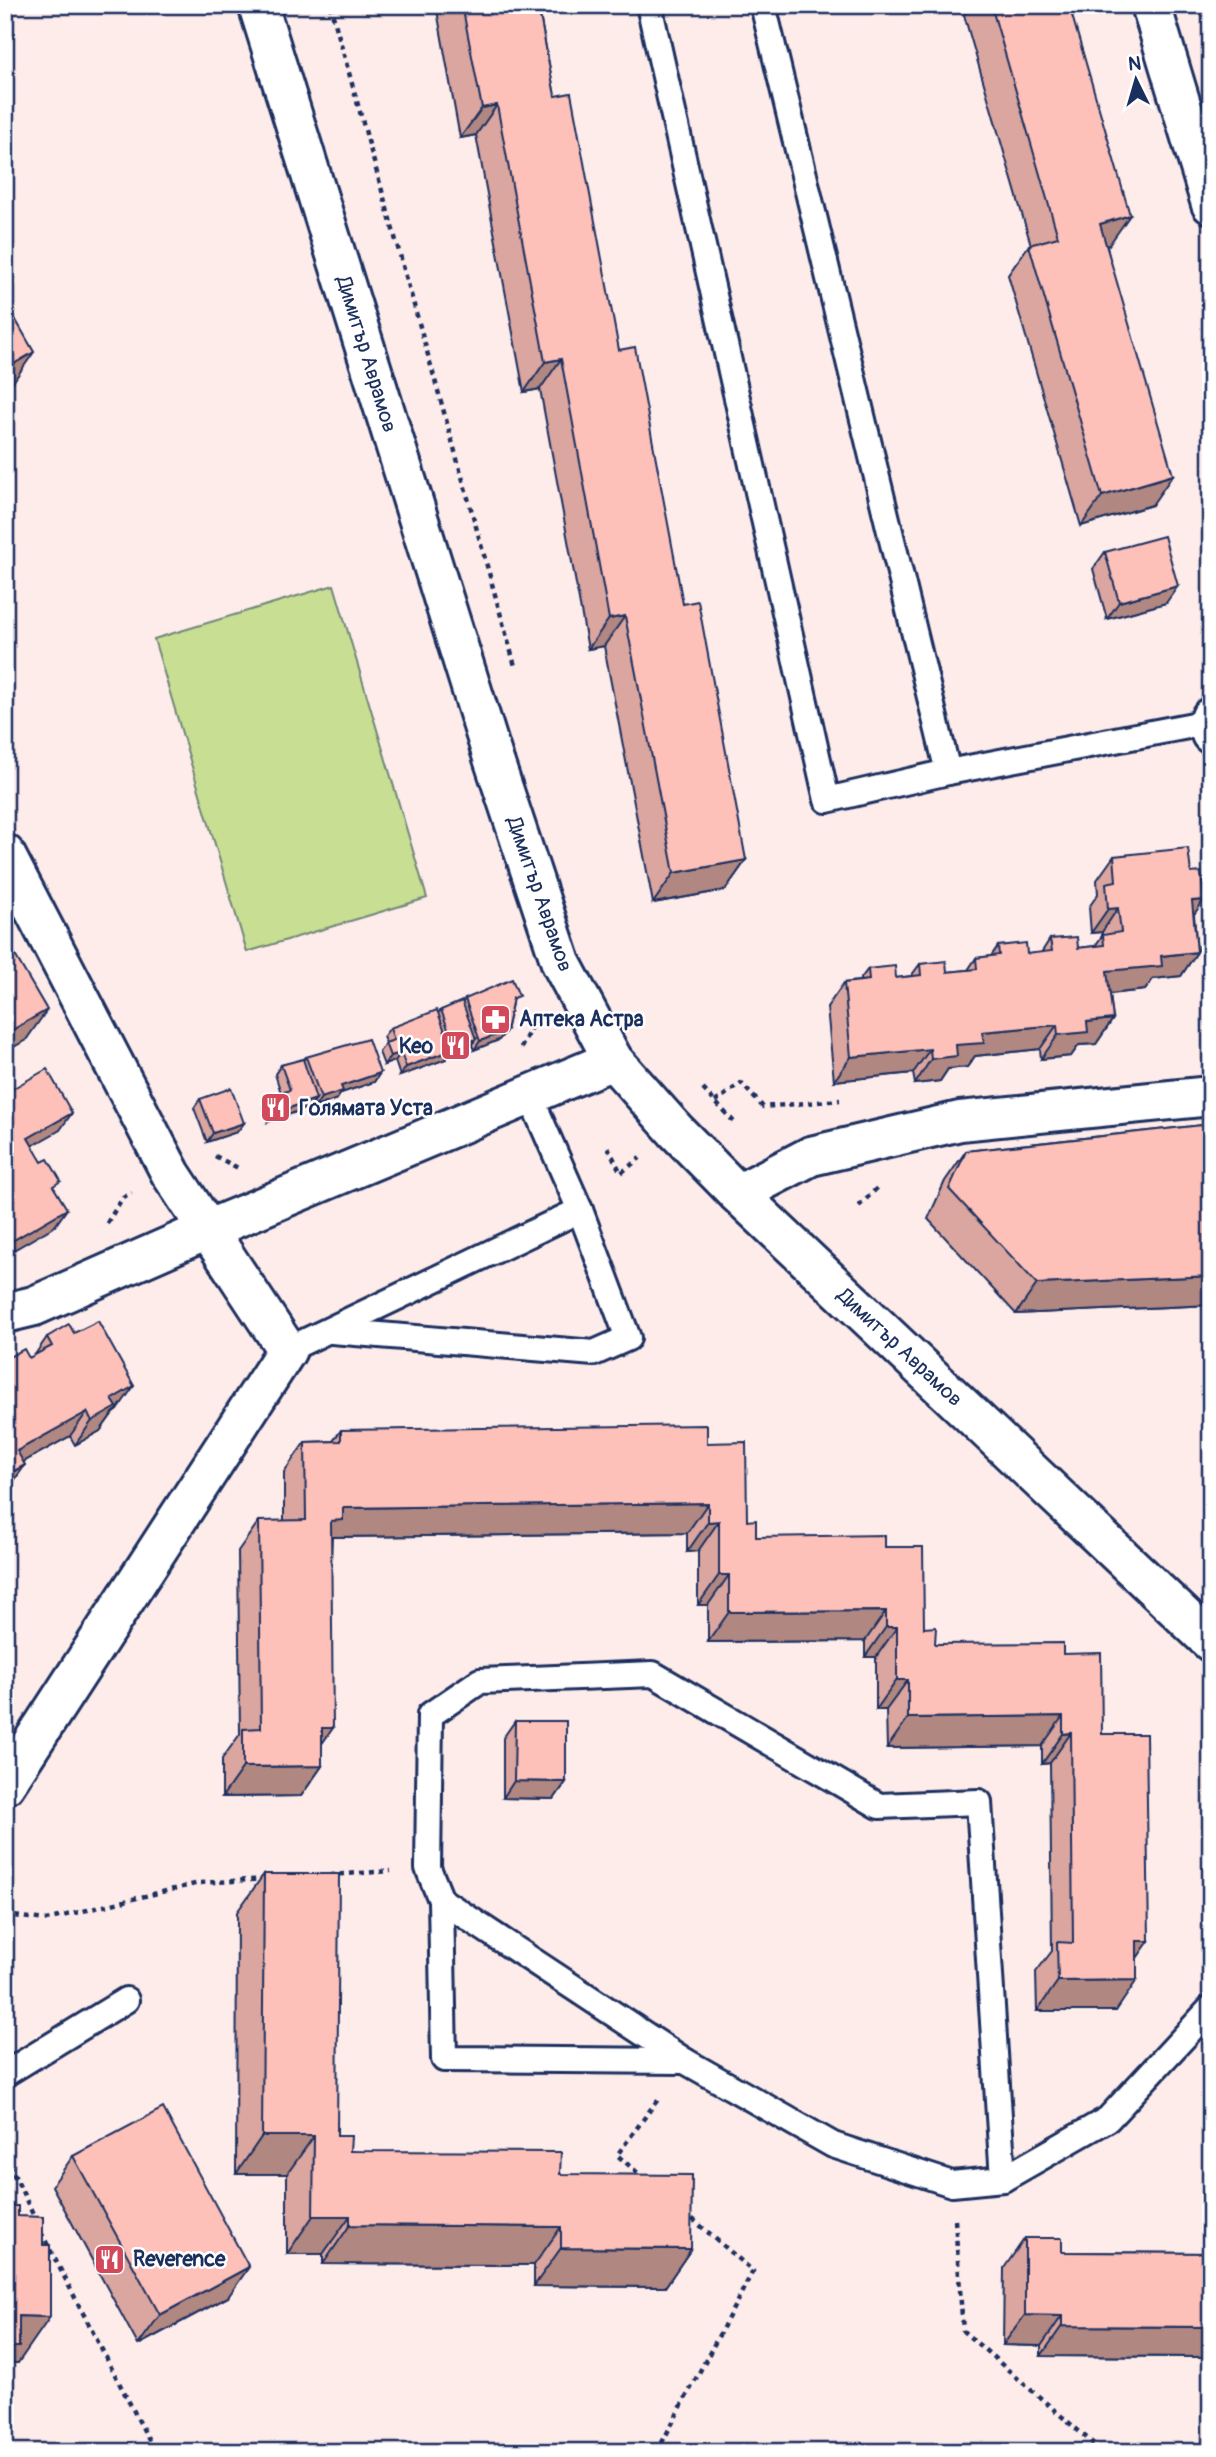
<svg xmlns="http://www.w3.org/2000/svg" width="1216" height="2457" viewBox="0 0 1216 2457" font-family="Pangolin,sans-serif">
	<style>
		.green { fill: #c7de93; stroke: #718678; stroke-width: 2 }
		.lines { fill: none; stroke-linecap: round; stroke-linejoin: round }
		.service-casing { stroke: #1b2f5e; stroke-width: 30 }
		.minor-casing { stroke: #1b2f5e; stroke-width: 44 }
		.tertiary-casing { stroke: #1b2f5e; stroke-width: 44 }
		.path { stroke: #1b2f5e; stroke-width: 4.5; stroke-dasharray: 5 5; stroke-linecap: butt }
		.service { stroke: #fff; stroke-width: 24 }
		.minor { stroke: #fff; stroke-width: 38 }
		.tertiary { stroke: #fff; stroke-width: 38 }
		.wall { fill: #daa69f; stroke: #1b2f5e; stroke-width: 2 }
		.shaded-wall { fill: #b18782; stroke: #1b2f5e; stroke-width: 2 }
		.building { fill: #fdc1b9; stroke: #1b2f5e; stroke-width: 2 }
		.labels { text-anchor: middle; stroke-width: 5; stroke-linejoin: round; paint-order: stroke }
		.street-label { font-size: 21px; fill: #1b2f5e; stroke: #fff }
		.poi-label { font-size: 21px; font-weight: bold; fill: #1b2f5e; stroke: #fff; text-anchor: start }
	</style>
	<rect width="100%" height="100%" fill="#feecea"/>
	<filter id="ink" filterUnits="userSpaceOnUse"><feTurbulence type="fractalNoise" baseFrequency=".0143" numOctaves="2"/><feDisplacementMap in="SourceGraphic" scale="14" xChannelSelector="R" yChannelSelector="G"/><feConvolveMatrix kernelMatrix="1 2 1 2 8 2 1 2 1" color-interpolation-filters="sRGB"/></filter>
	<g filter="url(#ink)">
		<path class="green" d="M 334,585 L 427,898 L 247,952 L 154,639 Z"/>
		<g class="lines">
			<defs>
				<g id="service">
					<path d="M 649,5 L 827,800 L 948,772 L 1209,722"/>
					<path d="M 763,5 L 948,772"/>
					<path d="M 332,1331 L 594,1353 L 628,1338 L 580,1210"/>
					<path d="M 287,1350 L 580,1210 L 530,1096"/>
					<path d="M 441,1900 L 685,2061 L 833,2145 L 952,2184 L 1003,2179 L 1108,2119 L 1211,2008"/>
					<path d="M 685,2061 L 444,2059 L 441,1900 L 428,1868 L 430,1715 L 480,1681 L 653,1674 L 879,1806 L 979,1802 L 1003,2179"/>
					<path d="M 5,2074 L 126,2000"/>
				</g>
				<g id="minor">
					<path d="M 1151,5 L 1211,204"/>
					<path d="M 1211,717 L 1209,722 L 1211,734"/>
					<path d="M 5,854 L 171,1174 L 287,1350 L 5,1785"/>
					<path d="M 738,1194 L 811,1156 L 960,1121 L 1211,1096"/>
					<path d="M 5,1313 L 34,1306 L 207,1230 L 613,1060"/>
				</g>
				<path id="tertiary" d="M 258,5 L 494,761 L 561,963 L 613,1060 L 676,1131 L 738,1194 L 1211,1642"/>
			</defs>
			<use href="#service" class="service-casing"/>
			<use href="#minor" class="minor-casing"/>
			<use href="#tertiary" class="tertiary-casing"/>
			<g class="path">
				<path d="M 330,5 L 515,666"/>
				<path d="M 521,1048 L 538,1012"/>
				<path d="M 703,1089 L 735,1123"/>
				<path d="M 715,1102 L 741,1083 L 763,1107 L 840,1100"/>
				<path d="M 608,1147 L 621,1173 L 640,1158"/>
				<path d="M 215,1156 L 238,1168"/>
				<path d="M 859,1206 L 878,1187"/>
				<path d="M 107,1223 L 123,1197 L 132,1193"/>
				<path d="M 330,1875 L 391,1871"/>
				<path d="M 5,1915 L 46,1920 L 199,1883 L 266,1879"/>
				<path d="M 5,2155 L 36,2221"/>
				<path d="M 645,2179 L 617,2155 L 659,2098"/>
				<path d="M 955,2220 L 963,2331 L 1103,2452"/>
				<path d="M 41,2232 L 155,2452"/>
				<path d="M 657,2452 L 753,2271 L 689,2216"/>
			</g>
			<use href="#service" class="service"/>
			<use href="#minor" class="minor"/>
			<use href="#tertiary" class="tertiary"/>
		</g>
		<g class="wall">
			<path d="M 436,5 L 538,5 L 555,96 L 746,860 L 725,890 L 653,903 L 604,646 L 588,649 L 540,389 L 524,392 L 476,135 L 460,138 Z"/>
			<path d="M 971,5 L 1069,5 L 1109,245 L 1107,246 L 1152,505 L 1081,526 L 1008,275 L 1029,245 L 1031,245 L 964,15 Z"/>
			<path d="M 1105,552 L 1166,603 L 1107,619 L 1093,569 Z"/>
			<path d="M 1114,856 L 1191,873 L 1204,900 L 1194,914 L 1197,952 L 1181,976 L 1153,979 L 1145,990 L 1110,994 L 1113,1019 L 1096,1044 L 1079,1045 L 1071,1056 L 1041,1059 L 1040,1049 L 975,1056 L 967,1067 L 948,1069 L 940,1081 L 915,1084 L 913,1073 L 834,1081 L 827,1007 L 844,983 L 859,981 L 868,969 L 896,978 L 911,976 L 920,964 L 947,972 L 968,970 L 976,958 L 991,956 L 998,946 L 1027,954 L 1041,953 L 1050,939 L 1078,948 L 1095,946 L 1102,936 L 1102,932 L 1091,933 L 1089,907 L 1098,894 L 1097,880 Z"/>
			<path d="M 465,999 L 512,1004 L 506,1031 L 499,1040 L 474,1050 L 472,1045 L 470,1047 L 448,1055 L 446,1059 L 400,1076 L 395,1061 L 384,1065 L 379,1052 L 386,1043 L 383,1037 L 390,1028 L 438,1013 L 441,1010 L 462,1003 Z"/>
			<path d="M 306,1057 L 380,1073 L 374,1082 L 341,1093 L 337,1099 L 315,1107 L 313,1103 L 310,1107 L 268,1122 L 263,1106 L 269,1097 L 281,1093 L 275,1074 L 281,1065 L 303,1060 Z"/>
			<path d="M 200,1099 L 244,1123 L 237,1132 L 207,1142 L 194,1108 Z"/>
			<path d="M 1211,1124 L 1211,1305 L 1016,1314 L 928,1219 L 945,1181 L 966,1151 Z"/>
			<path d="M 47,1337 L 117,1410 L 113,1413 L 100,1431 L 75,1445 L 70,1436 L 23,1462 L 25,1465 L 8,1489 L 5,1491 L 5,1359 L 29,1358 L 34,1356 Z"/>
			<path d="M 341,1430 L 707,1443 L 756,1537 L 885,1547 L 924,1628 L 935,1644 L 1063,1654 L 1102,1734 L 1137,1958 L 1116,2011 L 1037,2011 L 1036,1972 L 1052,1951 L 1050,1763 L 1042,1764 L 1042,1746 L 887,1748 L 886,1710 L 876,1710 L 876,1657 L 865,1657 L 865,1641 L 708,1642 L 708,1605 L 698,1605 L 698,1551 L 687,1552 L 687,1533 L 332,1537 L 322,1744 L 322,1766 L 301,1796 L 222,1797 L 222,1759 L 240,1734 L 238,1551 L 259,1521 L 284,1521 L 284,1472 L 305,1442 L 333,1441 Z"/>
			<path d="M 515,1721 L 566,1782 L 554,1799 L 503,1798 L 503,1738 Z"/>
			<path d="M 264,1874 L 337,2136 L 350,2151 L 560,2174 L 691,2249 L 665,2287 L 534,2286 L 534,2265 L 323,2264 L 323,2254 L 287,2254 L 287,2174 L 236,2174 L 237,1912 Z"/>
			<path d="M 73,2156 L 228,2297 L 138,2345 L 52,2186 Z"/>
			<path d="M 1025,2238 L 1062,2252 L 1211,2253 L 1211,2357 L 1041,2356 L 1041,2346 L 1003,2345 L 1004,2268 Z"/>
		</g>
		<g class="shaded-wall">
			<path d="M 497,105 L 476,135 L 460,138 L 482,108 Z"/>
			<path d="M 1130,215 L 1109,245 L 1079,254 L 1100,224 Z"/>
			<path d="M 34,352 L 13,382 L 5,387 L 5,369 Z"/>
			<path d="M 561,359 L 540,389 L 524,392 L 545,362 Z"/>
			<path d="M 1173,475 L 1152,505 L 1081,526 L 1102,496 Z"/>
			<path d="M 1178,586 L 1166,603 L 1107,619 L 1119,602 Z"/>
			<path d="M 625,616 L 604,646 L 588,649 L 609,619 Z"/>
			<path d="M 746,860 L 725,890 L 653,903 L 674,873 Z"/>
			<path d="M 1204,900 L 1187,924 L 1192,901 Z"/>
			<path d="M 1118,908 L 1102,932 L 1091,933 L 1108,909 Z"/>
			<path d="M 1197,952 L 1181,976 L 1153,979 L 1145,990 L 1090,996 L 1107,971 L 1161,956 Z"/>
			<path d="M 47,1010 L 26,1040 L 5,1052 L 5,1034 Z"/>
			<path d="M 1113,1019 L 1096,1044 L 1079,1045 L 1071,1056 L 1041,1059 L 1058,1035 L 1087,1022 Z"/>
			<path d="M 1057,1025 L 1040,1049 L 975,1056 L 967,1067 L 948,1069 L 940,1081 L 915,1084 L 931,1059 L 956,1045 L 982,1032 Z"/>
			<path d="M 506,1031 L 499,1040 L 474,1050 L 480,1041 Z"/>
			<path d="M 476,1039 L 470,1047 L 448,1056 L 455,1047 Z"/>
			<path d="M 930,1049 L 913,1073 L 834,1081 L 851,1057 Z"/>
			<path d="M 452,1050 L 446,1059 L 400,1076 L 406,1067 Z"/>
			<path d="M 401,1053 L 395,1061 L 384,1065 L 390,1056 Z"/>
			<path d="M 380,1073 L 374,1082 L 341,1093 L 337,1099 L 315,1107 L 321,1098 L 341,1086 Z"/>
			<path d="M 316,1099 L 310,1107 L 268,1122 L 274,1113 Z"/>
			<path d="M 72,1113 L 60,1130 L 16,1155 L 28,1138 Z"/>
			<path d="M 244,1123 L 237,1132 L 207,1142 L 213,1133 Z"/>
			<path d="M 67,1209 L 55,1226 L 5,1255 L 5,1245 Z"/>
			<path d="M 1211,1276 L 1211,1305 L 1016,1314 L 1037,1284 Z"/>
			<path d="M 134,1386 L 117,1410 L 113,1413 L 100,1431 L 75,1445 L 92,1421 L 112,1399 Z"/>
			<path d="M 87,1412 L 70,1436 L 5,1472 L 17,1451 Z"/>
			<path d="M 25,1465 L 8,1489 L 5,1491 L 5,1476 Z"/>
			<path d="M 708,1503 L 687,1533 L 331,1537 L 331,1521 L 343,1508 Z"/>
			<path d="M 719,1521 L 698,1551 L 687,1552 L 708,1522 Z"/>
			<path d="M 719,1575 L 729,1575 L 708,1605 L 698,1605 Z"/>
			<path d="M 886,1611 L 865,1641 L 708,1642 L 729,1612 Z"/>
			<path d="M 886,1627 L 897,1627 L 876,1657 L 865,1657 Z"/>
			<path d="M 897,1680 L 908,1680 L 886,1710 L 876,1710 Z"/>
			<path d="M 1063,1716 L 1042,1746 L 887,1748 L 908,1718 Z"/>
			<path d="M 322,1728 L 333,1728 L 312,1758 Z"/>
			<path d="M 1071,1733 L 1050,1763 L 1042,1764 L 1063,1734 Z"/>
			<path d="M 322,1766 L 301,1796 L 222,1797 L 243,1767 Z"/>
			<path d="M 514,1781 L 566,1782 L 554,1799 L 503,1798 Z"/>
			<path d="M 1137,1941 L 1149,1941 L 1128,1971 Z"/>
			<path d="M 1137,1980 L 1116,2011 L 1037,2011 L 1058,1981 Z"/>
			<path d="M 262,2136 L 314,2136 L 287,2174 L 236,2174 Z"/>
			<path d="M 313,2216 L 350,2216 L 323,2254 L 287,2254 Z"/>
			<path d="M 350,2225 L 561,2227 L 534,2265 L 323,2264 Z"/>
			<path d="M 561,2248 L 691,2249 L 665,2287 L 534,2286 Z"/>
			<path d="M 249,2267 L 228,2297 L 138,2345 L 160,2315 Z"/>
			<path d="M 1025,2315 L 1062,2316 L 1041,2346 L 1003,2345 Z"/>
			<path d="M 19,2316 L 50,2317 L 18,2363 L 8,2363 L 5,2366 L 5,2336 Z"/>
			<path d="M 1062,2326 L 1211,2327 L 1211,2357 L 1041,2356 Z"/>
		</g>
		<g class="building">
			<path d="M 462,5 L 538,5 L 555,96 L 571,93 L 619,350 L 635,347 L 683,604 L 698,601 L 746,860 L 674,873 L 625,616 L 609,619 L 561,359 L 545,362 L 497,105 L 482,108 Z"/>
			<path d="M 991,5 L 1069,5 L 1130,215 L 1100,224 L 1173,475 L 1102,496 L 1029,245 L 1058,237 Z"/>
			<path d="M 5,301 L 34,352 L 5,369 Z"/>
			<path d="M 1164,536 L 1178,586 L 1119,602 L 1105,552 Z"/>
			<path d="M 1188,848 L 1191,873 L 1201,872 L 1204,900 L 1192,901 L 1197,952 L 1161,956 L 1162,966 L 1107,971 L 1113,1019 L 1087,1022 L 1088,1032 L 1058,1035 L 1057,1025 L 982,1032 L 984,1043 L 956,1045 L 957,1056 L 931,1059 L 930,1049 L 851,1057 L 844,983 L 869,980 L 868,969 L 895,966 L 896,978 L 921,975 L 920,964 L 946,961 L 947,972 L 977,969 L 976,958 L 999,955 L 998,946 L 1026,943 L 1027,954 L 1052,951 L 1050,939 L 1077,937 L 1078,948 L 1104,945 L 1103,935 L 1121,932 L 1118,908 L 1108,909 L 1106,883 L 1116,881 L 1114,856 Z"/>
			<path d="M 5,938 L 47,1010 L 5,1034 Z"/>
			<path d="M 512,979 L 519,996 L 513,998 L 506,1031 L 480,1041 L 465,999 Z"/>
			<path d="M 462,1001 L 476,1039 L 455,1047 L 441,1010 Z"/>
			<path d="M 437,1010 L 452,1050 L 406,1067 L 401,1053 L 390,1056 L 385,1043 L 394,1040 L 390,1028 Z"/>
			<path d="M 368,1039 L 380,1073 L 341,1086 L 343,1091 L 321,1098 L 306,1057 Z"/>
			<path d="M 303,1059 L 316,1099 L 274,1113 L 269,1097 L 290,1090 L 281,1065 Z"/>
			<path d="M 47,1069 L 72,1113 L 28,1138 L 42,1162 L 48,1159 L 61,1181 L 53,1186 L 67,1209 L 5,1245 L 5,1093 Z"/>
			<path d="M 231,1088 L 244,1123 L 213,1133 L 200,1099 Z"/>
			<path d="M 1211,1124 L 1211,1276 L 1037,1284 L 949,1189 L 966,1151 Z"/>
			<path d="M 98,1321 L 134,1386 L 112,1399 L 117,1407 L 92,1421 L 87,1412 L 17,1451 L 25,1465 L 5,1476 L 5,1359 L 24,1349 L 29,1358 L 52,1346 L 47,1337 L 69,1324 L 74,1333 Z"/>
			<path d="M 707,1425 L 707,1443 L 746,1442 L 747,1521 L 756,1520 L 756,1537 L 885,1535 L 885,1547 L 923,1547 L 924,1628 L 936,1627 L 935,1644 L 1063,1643 L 1063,1654 L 1101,1653 L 1102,1734 L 1146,1734 L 1149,1941 L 1137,1941 L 1137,1980 L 1058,1981 L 1057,1942 L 1073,1943 L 1071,1733 L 1063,1734 L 1063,1716 L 908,1718 L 908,1680 L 897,1680 L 897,1627 L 886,1627 L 886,1611 L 729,1612 L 729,1575 L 719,1575 L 719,1521 L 708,1522 L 708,1503 L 343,1508 L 343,1520 L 331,1521 L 333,1728 L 322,1728 L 322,1766 L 243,1767 L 243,1729 L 261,1728 L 259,1521 L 306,1520 L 305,1442 L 341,1441 L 341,1430 Z"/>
			<path d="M 515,1721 L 566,1721 L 566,1782 L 514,1781 Z"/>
			<path d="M 264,1874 L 339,1874 L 337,2136 L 351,2136 L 350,2151 L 561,2152 L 560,2174 L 692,2175 L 691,2249 L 561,2248 L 561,2227 L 350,2225 L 350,2216 L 313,2216 L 314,2136 L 262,2136 Z"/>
			<path d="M 163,2108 L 249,2267 L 160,2315 L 73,2156 Z"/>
			<path d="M 5,2206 L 18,2206 L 18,2216 L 43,2217 L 43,2245 L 50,2245 L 50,2317 L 19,2316 L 19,2347 L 5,2347 Z"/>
			<path d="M 1025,2238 L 1062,2238 L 1062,2252 L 1211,2253 L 1211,2327 L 1062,2326 L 1062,2316 L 1025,2315 Z"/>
		</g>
	</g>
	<defs>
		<symbol id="pharmacy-square" viewBox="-11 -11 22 22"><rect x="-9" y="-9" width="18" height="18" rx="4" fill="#d1495b" stroke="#fff"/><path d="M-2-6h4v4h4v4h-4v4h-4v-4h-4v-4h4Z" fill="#fff"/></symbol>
		<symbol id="restaurant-square" viewBox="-11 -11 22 22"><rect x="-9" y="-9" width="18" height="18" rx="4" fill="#d1495b" stroke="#fff"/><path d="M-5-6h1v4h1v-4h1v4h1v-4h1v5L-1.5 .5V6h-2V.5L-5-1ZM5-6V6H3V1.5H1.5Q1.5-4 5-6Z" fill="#fff"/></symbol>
	</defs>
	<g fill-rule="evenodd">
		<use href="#pharmacy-square" x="478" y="1002" width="35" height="35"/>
		<use href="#restaurant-square" x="438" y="1028" width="35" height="35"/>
		<use href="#restaurant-square" x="258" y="1090" width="35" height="35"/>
		<use href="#restaurant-square" x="92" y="2242" width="35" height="35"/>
	</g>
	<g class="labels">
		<g class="street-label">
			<text transform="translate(367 354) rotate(73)" y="7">Димитър Аврамов</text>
			<text transform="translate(540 894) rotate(71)" y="7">Димитър Аврамов</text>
			<text transform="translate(900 1347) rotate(43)" y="7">Димитър Аврамов</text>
		</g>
		<g class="poi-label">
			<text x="519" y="1026">Аптека Астра</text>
			<text x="433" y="1053" text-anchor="end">Keo</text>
			<text x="299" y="1115">Голямата Уста</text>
			<text x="133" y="2266">Reverence</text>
		</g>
	</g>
	<rect width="1216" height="2457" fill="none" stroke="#fff" stroke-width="28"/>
	<rect x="14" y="14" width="1188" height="2429" fill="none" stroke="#1b2f5e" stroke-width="2.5" filter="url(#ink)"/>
	<g transform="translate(1136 80) rotate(355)" stroke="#ffffff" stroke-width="5" paint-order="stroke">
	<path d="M0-5L12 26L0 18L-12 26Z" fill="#1b2f5e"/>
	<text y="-10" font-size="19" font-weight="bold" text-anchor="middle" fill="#1b2f5e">N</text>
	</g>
</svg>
